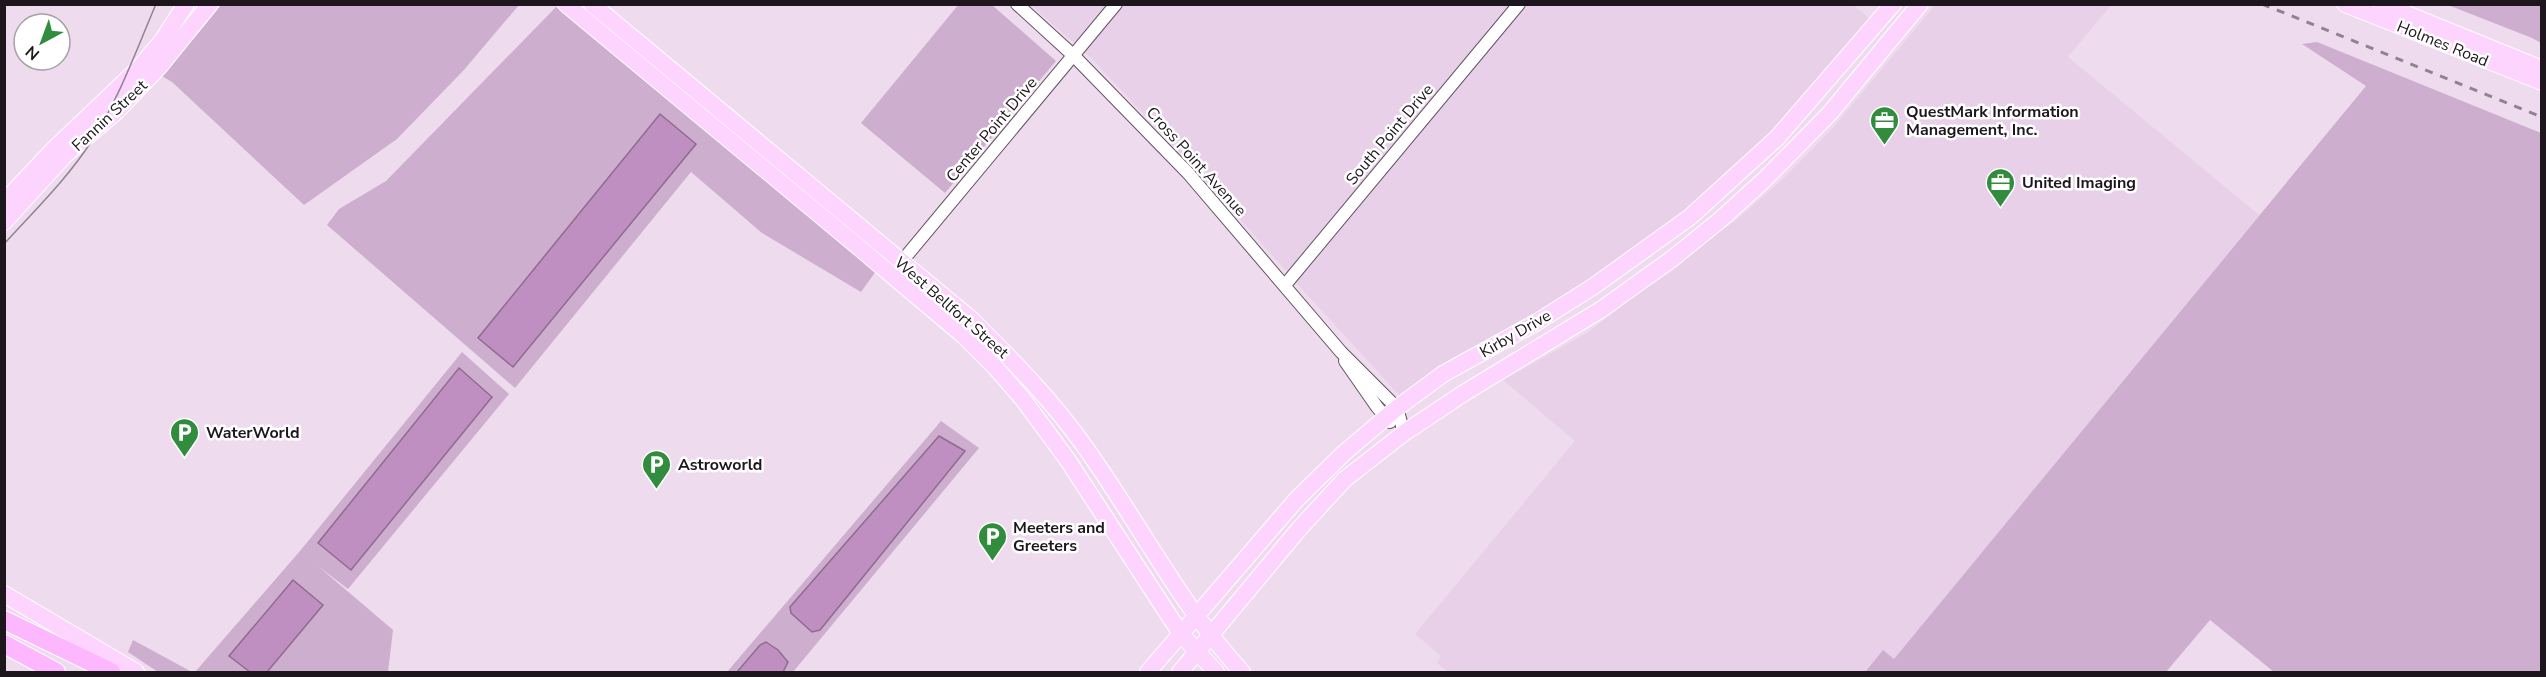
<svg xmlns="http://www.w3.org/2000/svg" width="2546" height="677" viewBox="0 0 2546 677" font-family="'Nunito Sans',sans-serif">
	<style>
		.built { fill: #e7d0e8 }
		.green { fill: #ceaecf }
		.water { fill: #c08fc1; stroke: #8f6b90; stroke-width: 1.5 }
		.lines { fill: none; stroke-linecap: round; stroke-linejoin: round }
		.minor-casing { stroke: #625463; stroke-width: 14 }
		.major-casing { stroke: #fff; stroke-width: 18 }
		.highway-casing { stroke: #fff; stroke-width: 20 }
		.minor { stroke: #fff; stroke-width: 12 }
		.major { stroke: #fdd4fe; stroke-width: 16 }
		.highway { stroke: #fcb7fe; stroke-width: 18 }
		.tram { stroke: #908390; stroke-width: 1.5 }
		.rail { stroke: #908390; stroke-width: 3; stroke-dasharray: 8 8; stroke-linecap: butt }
		.labels { text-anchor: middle; stroke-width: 5; stroke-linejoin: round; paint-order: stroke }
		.street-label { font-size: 16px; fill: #1d171d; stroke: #fff }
		.poi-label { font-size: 16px; font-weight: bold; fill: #1d171d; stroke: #fff; text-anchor: start }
	</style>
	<rect width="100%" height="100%" fill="#eedcee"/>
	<g class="built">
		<path d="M 1852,4 L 1871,20 L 1803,99 L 1751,153 L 1676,220 L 1553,307 L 1400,396 L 1301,288 L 1202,176 L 1091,58 L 1031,5 Z"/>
		<path d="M 1935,5 L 2111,5 L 2068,57 L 2259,215 L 1894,659 L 1883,650 L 1864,672 L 1448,672 L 1437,663 L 1441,656 L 1415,634 L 1575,441 L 1503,380 L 1587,333 L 1637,294 L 1674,270 L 1700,245 L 1735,221 L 1782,180 L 1832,129 Z"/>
	</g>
	<g class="green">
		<path d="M 222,4 L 519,4 L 519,5 L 463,71 L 397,139 L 304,205 L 172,82 L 162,76 Z"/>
		<path d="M 959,4 L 992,5 L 1056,61 L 945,193 L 861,123 Z"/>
		<path d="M 2448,5 L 2541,5 L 2541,43 L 2532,38 Z"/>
		<path d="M 556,7 L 876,271 L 861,292 L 762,233 L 691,172 L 515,388 L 327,225 L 339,209 L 386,181 Z"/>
		<path d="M 2317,42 L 2541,133 L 2541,672 L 2274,672 L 2210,620 L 2166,672 L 1865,672 L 1883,650 L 1894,659 L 2366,86 L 2302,44 Z"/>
		<path d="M 462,352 L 509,394 L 348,589 L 318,566 L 393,630 L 388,672 L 195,672 L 300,551 Z"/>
		<path d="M 941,421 L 979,448 L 793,672 L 727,672 Z"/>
		<path d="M 133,640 L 192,672 L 158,672 L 128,652 Z"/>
	</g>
	<g class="water">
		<path d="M 660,114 L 696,144 L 513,367 L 478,338 Z"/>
		<path d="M 459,368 L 492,397 L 351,570 L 318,543 Z"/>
		<path d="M 939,436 L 965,451 L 820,630 L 812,632 L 791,613 L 790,607 Z"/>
		<path d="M 293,580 L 323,605 L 267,672 L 250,672 L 229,656 Z"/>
		<path d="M 766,642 L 778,650 L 788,662 L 783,672 L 737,672 L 760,645 Z"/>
	</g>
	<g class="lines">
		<defs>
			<g id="minor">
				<path d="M 1017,4 L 1074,56 L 1188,173 L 1341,352 L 1397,408 L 1404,433"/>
				<path d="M 898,266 L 1116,4"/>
				<path d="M 1285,285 L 1519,4"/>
				<path d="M 1345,361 L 1377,407 L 1390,422"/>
			</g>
			<g id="major">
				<path d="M 566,4 L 862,250 L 964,336 L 995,367 L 1022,398 L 1067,459 L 1181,634 L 1216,672"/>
				<path d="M 592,4 L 972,320 C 1012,360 1052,400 1085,447 C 1138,521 1180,605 1242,672"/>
				<path d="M 2345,4 L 2542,82"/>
				<path d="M 2382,4 L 2542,69"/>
				<path d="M 4,202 L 54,149 L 140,67 L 162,41 L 186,4"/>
				<path d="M 4,222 L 66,154 L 117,111 L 159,67 L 210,4"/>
				<path d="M 4,594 L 136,672"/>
				<path d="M 1148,672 L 1296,500 L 1344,453 L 1397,408 L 1443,374 L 1537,322 L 1594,286 L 1690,217 L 1777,138 L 1893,4"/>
				<path d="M 1180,672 L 1299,529 L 1345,479 L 1404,433 L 1464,393 L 1602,309 L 1673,258 L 1720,220 L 1764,180 L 1830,113 L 1920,4"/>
			</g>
			<g id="highway">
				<path d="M 4,620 L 111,672"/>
				<path d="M 4,644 L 56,672"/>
			</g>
		</defs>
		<use href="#minor" class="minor-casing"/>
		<use href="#major" class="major-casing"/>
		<use href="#highway" class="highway-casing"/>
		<use href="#minor" class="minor"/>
		<use href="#major" class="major"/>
		<use href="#highway" class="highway"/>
		<path class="tram" d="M 4,244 C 34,211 67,179 91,142 C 119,99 136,51 156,4"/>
		<path class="rail" d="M 2262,4 L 2542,117"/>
	</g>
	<defs>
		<symbol id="office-pin" viewBox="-11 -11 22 30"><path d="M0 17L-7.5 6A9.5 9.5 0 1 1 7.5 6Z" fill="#318c3d" stroke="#fff"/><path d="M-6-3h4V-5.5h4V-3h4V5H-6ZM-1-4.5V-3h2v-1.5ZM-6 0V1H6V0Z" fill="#fff"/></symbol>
		<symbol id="parking-pin" viewBox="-11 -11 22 30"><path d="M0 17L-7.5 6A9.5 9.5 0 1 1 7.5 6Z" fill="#318c3d" stroke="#fff"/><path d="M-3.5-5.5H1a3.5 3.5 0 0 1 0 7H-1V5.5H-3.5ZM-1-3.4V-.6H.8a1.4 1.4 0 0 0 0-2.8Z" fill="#fff"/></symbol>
	</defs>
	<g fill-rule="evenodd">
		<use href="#office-pin" x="1868" y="104" width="33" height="45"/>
		<use href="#office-pin" x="1984" y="166" width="33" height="45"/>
		<use href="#parking-pin" x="168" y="416" width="33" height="45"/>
		<use href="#parking-pin" x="640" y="448" width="33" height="45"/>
		<use href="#parking-pin" x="976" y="520" width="33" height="45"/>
	</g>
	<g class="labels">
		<g class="street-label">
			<text transform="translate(2443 43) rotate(22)" y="6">Holmes Road</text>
			<text transform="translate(109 115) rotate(-43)" y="6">Fannin Street</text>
			<text transform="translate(991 129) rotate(-50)" y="6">Center Point Drive</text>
			<text transform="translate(1389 134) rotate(-50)" y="6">South Point Drive</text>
			<text transform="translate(1197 161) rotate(48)" y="6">Cross Point Avenue</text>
			<text transform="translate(952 307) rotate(41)" y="6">West Bellfort Street</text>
			<text transform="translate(1515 333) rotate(-30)" y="6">Kirby Drive</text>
		</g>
		<g class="poi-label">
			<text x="1906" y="117">QuestMark Information<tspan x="1906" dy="18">Management, Inc.</tspan></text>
			<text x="2022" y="188">United Imaging</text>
			<text x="206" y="438">WaterWorld</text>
			<text x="678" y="470">Astroworld</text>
			<text x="1013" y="533">Meeters and<tspan x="1013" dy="18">Greeters</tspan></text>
		</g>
	</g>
	<rect width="2546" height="677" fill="none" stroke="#1d171d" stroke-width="12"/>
	<g transform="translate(42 42) rotate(221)"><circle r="28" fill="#ffffff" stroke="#a5a2a5" stroke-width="1.5"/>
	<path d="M0-4.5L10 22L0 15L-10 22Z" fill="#318c3d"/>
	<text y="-9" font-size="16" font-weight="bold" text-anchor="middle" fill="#1d171d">N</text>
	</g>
</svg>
